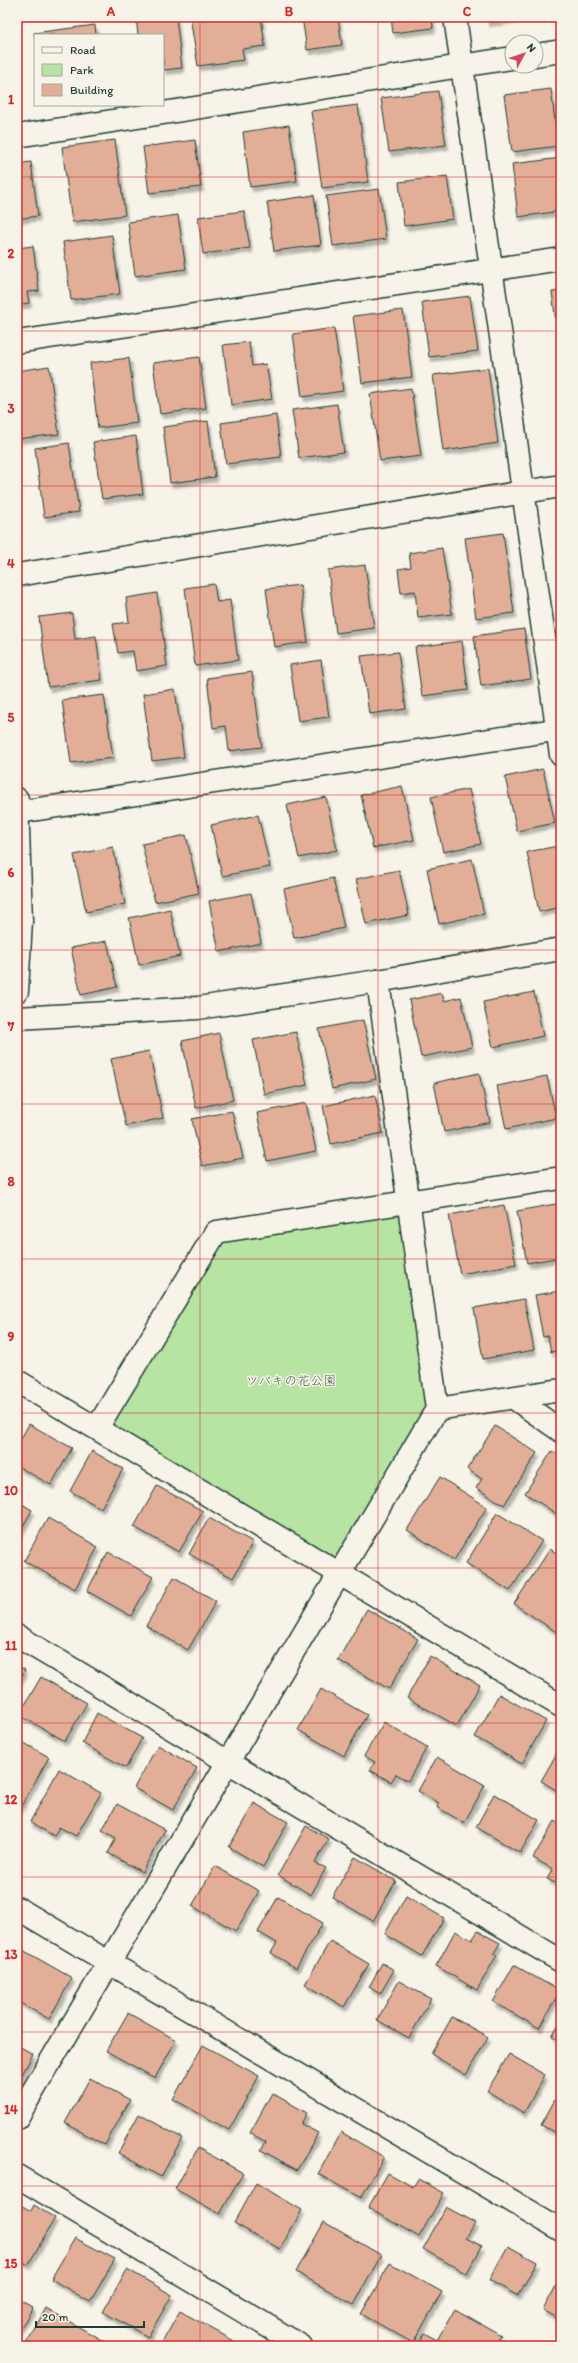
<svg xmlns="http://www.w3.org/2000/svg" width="578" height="2363" viewBox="0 0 578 2363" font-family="Itim,'Klee One',sans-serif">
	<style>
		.green { fill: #b7e4a2; stroke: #6b906b }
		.building { fill: #e3ae97; stroke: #1f3d34; filter: url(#shadow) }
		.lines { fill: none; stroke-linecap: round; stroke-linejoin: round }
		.minor-casing { stroke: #1f3d34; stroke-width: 25 }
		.minor { stroke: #f7f3e8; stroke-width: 22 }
		.grid { fill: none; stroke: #d62828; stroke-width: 1; stroke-opacity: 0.55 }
		.labels { text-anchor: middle; stroke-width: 3; stroke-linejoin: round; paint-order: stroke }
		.park-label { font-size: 13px; fill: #3d5e4a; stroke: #f7f3e8 }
		.neatline { fill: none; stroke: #d62828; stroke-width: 1.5 }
		.grid-label { font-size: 13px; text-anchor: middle; font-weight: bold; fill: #d62828 }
	</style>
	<defs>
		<filter id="shadow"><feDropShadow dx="2.5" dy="4.5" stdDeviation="1" flood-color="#0004"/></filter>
	</defs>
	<rect width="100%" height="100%" fill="#f7f3e8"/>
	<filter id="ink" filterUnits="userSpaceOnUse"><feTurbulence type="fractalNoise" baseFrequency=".025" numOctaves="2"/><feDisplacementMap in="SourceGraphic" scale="8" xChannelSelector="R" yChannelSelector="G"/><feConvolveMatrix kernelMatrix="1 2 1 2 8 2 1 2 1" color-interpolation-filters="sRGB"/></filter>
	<g filter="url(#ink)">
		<path class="green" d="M 409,1202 L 437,1409 L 341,1573 L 97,1428 L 216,1232 Z"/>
		<g class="building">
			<path d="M 136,17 L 176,17 L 182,68 L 163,70 L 163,35 L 138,35 Z"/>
			<path d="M 190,17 L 261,17 L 265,46 L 242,49 L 244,60 L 198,66 Z"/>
			<path d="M 302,17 L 338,17 L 342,45 L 307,50 Z"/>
			<path d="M 391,17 L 432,17 L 433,28 L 393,33 Z"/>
			<path d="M 486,17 L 524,17 L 487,22 Z"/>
			<path d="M 95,25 L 96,35 L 35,35 L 35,38 L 34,33 Z"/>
			<path d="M 551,89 L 558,146 L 512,152 L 504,95 Z"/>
			<path d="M 438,91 L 446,145 L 389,152 L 381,98 Z"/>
			<path d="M 358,105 L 368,182 L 322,188 L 311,111 Z"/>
			<path d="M 289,125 L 297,181 L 250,187 L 243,132 Z"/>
			<path d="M 115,140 L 125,215 L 72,222 L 62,147 Z"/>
			<path d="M 195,140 L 201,187 L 149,193 L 143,147 Z"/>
			<path d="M 561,158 L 561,211 L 518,217 L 512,164 Z"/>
			<path d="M 31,162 L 38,216 L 17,219 L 17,164 Z"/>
			<path d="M 447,176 L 453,219 L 404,226 L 399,182 Z"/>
			<path d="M 379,189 L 386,239 L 333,246 L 326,196 Z"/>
			<path d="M 314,195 L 321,245 L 274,251 L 267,202 Z"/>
			<path d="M 244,211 L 250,248 L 203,254 L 198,217 Z"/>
			<path d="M 178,215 L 186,269 L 135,276 L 128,222 Z"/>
			<path d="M 112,235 L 120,294 L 71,300 L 63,242 Z"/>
			<path d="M 33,246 L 39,291 L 27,292 L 29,303 L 17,305 L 17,248 Z"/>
			<path d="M 561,291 L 561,352 L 560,352 L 552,292 Z"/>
			<path d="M 470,296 L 478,351 L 429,357 L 422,302 Z"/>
			<path d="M 403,310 L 412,377 L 362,383 L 353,316 Z"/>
			<path d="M 334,328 L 343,391 L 302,397 L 293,334 Z"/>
			<path d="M 249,342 L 252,366 L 266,364 L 272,399 L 231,405 L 223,345 Z"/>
			<path d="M 199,357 L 206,408 L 160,414 L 153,363 Z"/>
			<path d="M 129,358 L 137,423 L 98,428 L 90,363 Z"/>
			<path d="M 49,366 L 59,434 L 17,439 L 17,371 Z"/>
			<path d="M 488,368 L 498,443 L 443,451 L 433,375 Z"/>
			<path d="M 411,388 L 421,456 L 380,461 L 370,394 Z"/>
			<path d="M 337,404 L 344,452 L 299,458 L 292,410 Z"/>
			<path d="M 276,415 L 281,457 L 226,464 L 221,423 Z"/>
			<path d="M 208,421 L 215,477 L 170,483 L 163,427 Z"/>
			<path d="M 136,436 L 143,494 L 102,499 L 93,442 Z"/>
			<path d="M 69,443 L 79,512 L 44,517 L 35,448 Z"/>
			<path d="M 503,533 L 514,613 L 476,618 L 465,538 Z"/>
			<path d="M 442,548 L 452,614 L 418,618 L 415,591 L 401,593 L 398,569 L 411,567 L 409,553 Z"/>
			<path d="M 365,565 L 374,628 L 336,633 L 328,570 Z"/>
			<path d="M 214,584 L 217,602 L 230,600 L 238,660 L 195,666 L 185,588 Z"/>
			<path d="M 300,585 L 308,642 L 274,647 L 266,589 Z"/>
			<path d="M 157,593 L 167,666 L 136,671 L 133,651 L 118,653 L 113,624 L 129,622 L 126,598 Z"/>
			<path d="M 72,613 L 75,639 L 96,636 L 102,680 L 48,687 L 39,617 Z"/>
			<path d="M 524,629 L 531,679 L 481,686 L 474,636 Z"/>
			<path d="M 462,641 L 468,690 L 422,696 L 415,647 Z"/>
			<path d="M 398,652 L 406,709 L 369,714 L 361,656 Z"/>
			<path d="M 321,660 L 329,717 L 298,721 L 290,665 Z"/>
			<path d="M 252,672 L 262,747 L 229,751 L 226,726 L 213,728 L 207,678 Z"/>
			<path d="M 175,689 L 184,757 L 152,761 L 143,694 Z"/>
			<path d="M 104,695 L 113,758 L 71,763 L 62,700 Z"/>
			<path d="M 543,769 L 555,823 L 517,831 L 505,777 Z"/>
			<path d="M 402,786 L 414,840 L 373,848 L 361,795 Z"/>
			<path d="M 469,789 L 481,844 L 443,852 L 431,797 Z"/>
			<path d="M 326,797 L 337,850 L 299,858 L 287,805 Z"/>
			<path d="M 258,815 L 270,867 L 222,876 L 211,825 Z"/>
			<path d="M 186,835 L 199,893 L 155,902 L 142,844 Z"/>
			<path d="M 558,846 L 561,860 L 561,907 L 539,912 L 527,852 Z"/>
			<path d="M 113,847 L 125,904 L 86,912 L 74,855 Z"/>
			<path d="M 472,859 L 484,914 L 439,924 L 427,869 Z"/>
			<path d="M 399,870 L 409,915 L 366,924 L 356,879 Z"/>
			<path d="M 333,878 L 344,928 L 294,938 L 284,889 Z"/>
			<path d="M 251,893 L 261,943 L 219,952 L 209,901 Z"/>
			<path d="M 170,909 L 180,956 L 139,965 L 129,918 Z"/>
			<path d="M 107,941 L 117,987 L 81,995 L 71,948 Z"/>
			<path d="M 534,992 L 543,1036 L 493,1047 L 483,1002 Z"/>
			<path d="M 442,993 L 444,1001 L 461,997 L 472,1047 L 421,1057 L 409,1000 Z"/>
			<path d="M 363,1020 L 376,1079 L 332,1089 L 319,1029 Z"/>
			<path d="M 296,1032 L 307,1085 L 264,1094 L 253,1040 Z"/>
			<path d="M 219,1033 L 233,1100 L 196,1108 L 182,1041 Z"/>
			<path d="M 149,1051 L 163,1118 L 126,1126 L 111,1059 Z"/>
			<path d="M 479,1073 L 490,1122 L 444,1132 L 434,1083 Z"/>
			<path d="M 547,1076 L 556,1118 L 506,1129 L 497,1086 Z"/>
			<path d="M 375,1095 L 383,1133 L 331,1144 L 323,1106 Z"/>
			<path d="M 306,1103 L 316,1151 L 267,1161 L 257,1113 Z"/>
			<path d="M 232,1111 L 243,1158 L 202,1166 L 192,1119 Z"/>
			<path d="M 561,1203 L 561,1257 L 527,1263 L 517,1211 Z"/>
			<path d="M 504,1205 L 516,1264 L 460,1274 L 449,1215 Z"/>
			<path d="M 561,1291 L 561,1350 L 551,1352 L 548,1336 L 543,1337 L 535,1295 Z"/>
			<path d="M 524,1299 L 534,1350 L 483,1359 L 474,1308 Z"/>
			<path d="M 29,1424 L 72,1448 L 51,1485 L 17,1466 L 17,1446 Z"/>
			<path d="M 495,1426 L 537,1453 L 504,1505 L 476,1488 L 482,1479 L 467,1469 Z"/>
			<path d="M 92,1451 L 123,1469 L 101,1508 L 70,1491 Z"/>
			<path d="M 552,1451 L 561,1457 L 561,1517 L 525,1493 Z"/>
			<path d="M 440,1477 L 487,1507 L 454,1560 L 407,1530 Z"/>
			<path d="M 157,1486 L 203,1511 L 179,1552 L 134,1527 Z"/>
			<path d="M 17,1501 L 32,1510 L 17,1537 Z"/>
			<path d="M 497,1513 L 542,1541 L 510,1591 L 466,1563 Z"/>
			<path d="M 48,1518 L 98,1547 L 75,1589 L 24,1561 Z"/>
			<path d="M 209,1518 L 253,1542 L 233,1578 L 189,1554 Z"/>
			<path d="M 550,1549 L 561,1556 L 561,1635 L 514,1604 Z"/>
			<path d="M 108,1552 L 153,1577 L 131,1616 L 87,1591 Z"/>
			<path d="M 174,1577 L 216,1601 L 188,1650 L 146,1626 Z"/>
			<path d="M 367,1609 L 418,1639 L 389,1689 L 338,1660 Z"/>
			<path d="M 430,1656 L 480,1685 L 457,1726 L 407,1698 Z"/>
			<path d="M 17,1665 L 25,1670 L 17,1685 Z"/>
			<path d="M 41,1677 L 87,1703 L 65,1741 L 19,1715 Z"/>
			<path d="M 321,1689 L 367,1715 L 344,1756 L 298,1730 Z"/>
			<path d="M 499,1694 L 546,1721 L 522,1764 L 475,1737 Z"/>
			<path d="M 97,1713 L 142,1738 L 126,1768 L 82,1743 Z"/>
			<path d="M 384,1722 L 427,1747 L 408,1781 L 396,1774 L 391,1782 L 370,1770 L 375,1762 L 364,1756 Z"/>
			<path d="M 17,1739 L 49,1757 L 18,1812 L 17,1811 Z"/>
			<path d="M 158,1745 L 197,1768 L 173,1810 L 134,1788 Z"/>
			<path d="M 561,1746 L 561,1793 L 541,1781 Z"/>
			<path d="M 437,1757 L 485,1785 L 464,1823 L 437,1807 L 439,1803 L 418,1791 Z"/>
			<path d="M 59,1769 L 101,1793 L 76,1836 L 59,1827 L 54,1836 L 30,1822 Z"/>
			<path d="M 494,1794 L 539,1820 L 520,1853 L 476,1827 Z"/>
			<path d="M 254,1803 L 288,1822 L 263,1867 L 229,1847 Z"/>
			<path d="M 117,1804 L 165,1830 L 142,1872 L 108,1853 L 116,1838 L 102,1830 Z"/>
			<path d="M 555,1821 L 561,1825 L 561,1886 L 547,1879 L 553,1869 L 533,1858 Z"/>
			<path d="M 306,1826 L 329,1839 L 315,1863 L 326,1868 L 311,1895 L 278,1875 Z"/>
			<path d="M 355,1857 L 396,1881 L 373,1921 L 332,1897 Z"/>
			<path d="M 215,1866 L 259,1891 L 236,1931 L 192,1906 Z"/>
			<path d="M 406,1896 L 444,1918 L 422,1956 L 385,1934 Z"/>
			<path d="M 278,1897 L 323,1923 L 296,1968 L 271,1953 L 277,1943 L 258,1932 Z"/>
			<path d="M 455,1931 L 472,1940 L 478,1931 L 500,1943 L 494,1953 L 497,1955 L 477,1990 L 436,1966 Z"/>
			<path d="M 330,1941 L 369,1964 L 344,2007 L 305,1984 Z"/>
			<path d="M 21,1949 L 72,1978 L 49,2019 L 17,2001 L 17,1956 Z"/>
			<path d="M 382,1963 L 394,1970 L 380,1994 L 369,1987 Z"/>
			<path d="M 514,1965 L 560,1991 L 539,2028 L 493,2002 Z"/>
			<path d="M 399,1981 L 431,1999 L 409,2038 L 377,2020 Z"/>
			<path d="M 128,2013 L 176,2040 L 155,2078 L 106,2051 Z"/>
			<path d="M 452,2017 L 488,2037 L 466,2075 L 431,2054 Z"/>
			<path d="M 561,2021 L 561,2042 L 552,2037 Z"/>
			<path d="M 17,2045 L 33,2054 L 17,2084 Z"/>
			<path d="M 203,2045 L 259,2076 L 229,2130 L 173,2099 Z"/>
			<path d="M 509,2054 L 545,2075 L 524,2113 L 487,2091 Z"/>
			<path d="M 90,2078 L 130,2100 L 105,2145 L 65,2123 Z"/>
			<path d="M 561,2089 L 561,2136 L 541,2125 Z"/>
			<path d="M 272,2093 L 307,2113 L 301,2124 L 318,2133 L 297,2170 L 261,2150 L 266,2142 L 250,2133 Z"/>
			<path d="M 139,2114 L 182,2138 L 161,2177 L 118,2153 Z"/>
			<path d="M 341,2132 L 384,2157 L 361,2198 L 318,2174 Z"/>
			<path d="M 198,2148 L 243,2173 L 220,2214 L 175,2189 Z"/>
			<path d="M 388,2173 L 413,2187 L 418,2179 L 444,2193 L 419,2237 L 368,2208 Z"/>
			<path d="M 256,2183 L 302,2210 L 280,2249 L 234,2223 Z"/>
			<path d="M 17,2203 L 31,2211 L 34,2205 L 55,2218 L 28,2265 L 17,2259 Z"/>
			<path d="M 446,2207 L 475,2223 L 466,2238 L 482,2246 L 467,2274 L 423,2249 Z"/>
			<path d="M 324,2222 L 381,2255 L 354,2305 L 296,2272 Z"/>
			<path d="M 75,2238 L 115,2259 L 90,2302 L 51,2279 Z"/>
			<path d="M 508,2246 L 537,2262 L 518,2296 L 489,2280 Z"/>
			<path d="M 390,2263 L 442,2292 L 413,2343 L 361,2314 Z"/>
			<path d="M 127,2269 L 172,2295 L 148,2337 L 103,2312 Z"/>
			<path d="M 561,2277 L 561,2320 L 543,2310 Z"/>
			<path d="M 17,2298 L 33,2307 L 17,2335 Z"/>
			<path d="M 46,2308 L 105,2342 L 102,2346 L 25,2346 Z"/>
			<path d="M 455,2309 L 501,2335 L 495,2346 L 416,2346 L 424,2333 L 437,2340 Z"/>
			<path d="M 180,2311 L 234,2341 L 231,2346 L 160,2346 Z"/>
		</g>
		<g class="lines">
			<defs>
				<g id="minor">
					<path d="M 455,17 L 561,755"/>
					<path d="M 536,55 L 561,51"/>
					<path d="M 17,136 L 512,58"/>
					<path d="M 17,342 L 561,259"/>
					<path d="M 17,575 L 561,486"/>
					<path d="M 17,799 L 21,921 L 17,991"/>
					<path d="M 19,812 L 561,729"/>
					<path d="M 17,1018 L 198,1008 L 378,981 L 561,949"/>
					<path d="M 17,1381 L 561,1706"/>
					<path d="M 514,1398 L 561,1431"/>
					<path d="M 437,1409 L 561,1390"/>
					<path d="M 97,1428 L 216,1232 L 561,1178"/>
					<path d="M 17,1636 L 561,1961"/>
					<path d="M 17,1908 L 561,2230"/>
					<path d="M 17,2118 L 437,1409 L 378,981"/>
					<path d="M 17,2176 L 301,2346"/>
				</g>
			</defs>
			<use href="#minor" class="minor-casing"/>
			<use href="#minor" class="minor"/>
		</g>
	</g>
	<path class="grid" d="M 200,17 L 200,2346M 378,17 L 378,2346M 17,177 L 561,177M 17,331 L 561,331M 17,486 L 561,486M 17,640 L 561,640M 17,795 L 561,795M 17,950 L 561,950M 17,1104 L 561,1104M 17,1259 L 561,1259M 17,1413 L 561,1413M 17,1568 L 561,1568M 17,1723 L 561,1723M 17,1877 L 561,1877M 17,2032 L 561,2032M 17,2186 L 561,2186"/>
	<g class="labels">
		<g class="park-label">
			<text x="291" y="1385">ツバキの花公園</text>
		</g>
	</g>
	<rect width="578" height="2363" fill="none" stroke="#f7f3e8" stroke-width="44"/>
	<rect x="34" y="34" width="130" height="72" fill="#f7f3e8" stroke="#a1aaa0"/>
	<rect x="42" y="47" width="20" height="6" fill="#f7f3e8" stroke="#a1aaa0"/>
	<text x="70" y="54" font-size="12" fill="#1f3d34">Road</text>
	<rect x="42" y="64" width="20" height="12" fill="#b7e4a2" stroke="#a1aaa0"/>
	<text x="70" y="74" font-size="12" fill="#1f3d34">Park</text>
	<rect x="42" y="84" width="20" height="12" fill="#e3ae97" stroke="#a1aaa0"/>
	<text x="70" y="94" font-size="12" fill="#1f3d34">Building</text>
	<g transform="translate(524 54) rotate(50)"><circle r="19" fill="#f7f3e8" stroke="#a1aaa0"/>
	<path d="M0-3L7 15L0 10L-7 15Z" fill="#d1495b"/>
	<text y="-6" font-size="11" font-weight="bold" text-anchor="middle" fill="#1f3d34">N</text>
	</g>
	<path d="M36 2321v6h108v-6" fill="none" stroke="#1f3d34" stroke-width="2"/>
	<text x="42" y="2321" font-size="12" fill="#1f3d34" stroke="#f7f3e8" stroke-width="3" paint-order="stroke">20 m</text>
	<rect x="22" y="22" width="534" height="2319" class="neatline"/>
	<g class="grid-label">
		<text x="111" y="16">A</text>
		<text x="289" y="16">B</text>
		<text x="467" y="16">C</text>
		<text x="11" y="104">1</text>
		<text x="11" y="258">2</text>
		<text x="11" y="413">3</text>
		<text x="11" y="568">4</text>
		<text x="11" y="722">5</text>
		<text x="11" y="877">6</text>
		<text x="11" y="1031">7</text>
		<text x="11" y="1186">8</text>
		<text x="11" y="1341">9</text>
		<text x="11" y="1495">10</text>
		<text x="11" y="1650">11</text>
		<text x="11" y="1804">12</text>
		<text x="11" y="1959">13</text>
		<text x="11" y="2114">14</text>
		<text x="11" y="2268">15</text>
	</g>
</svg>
